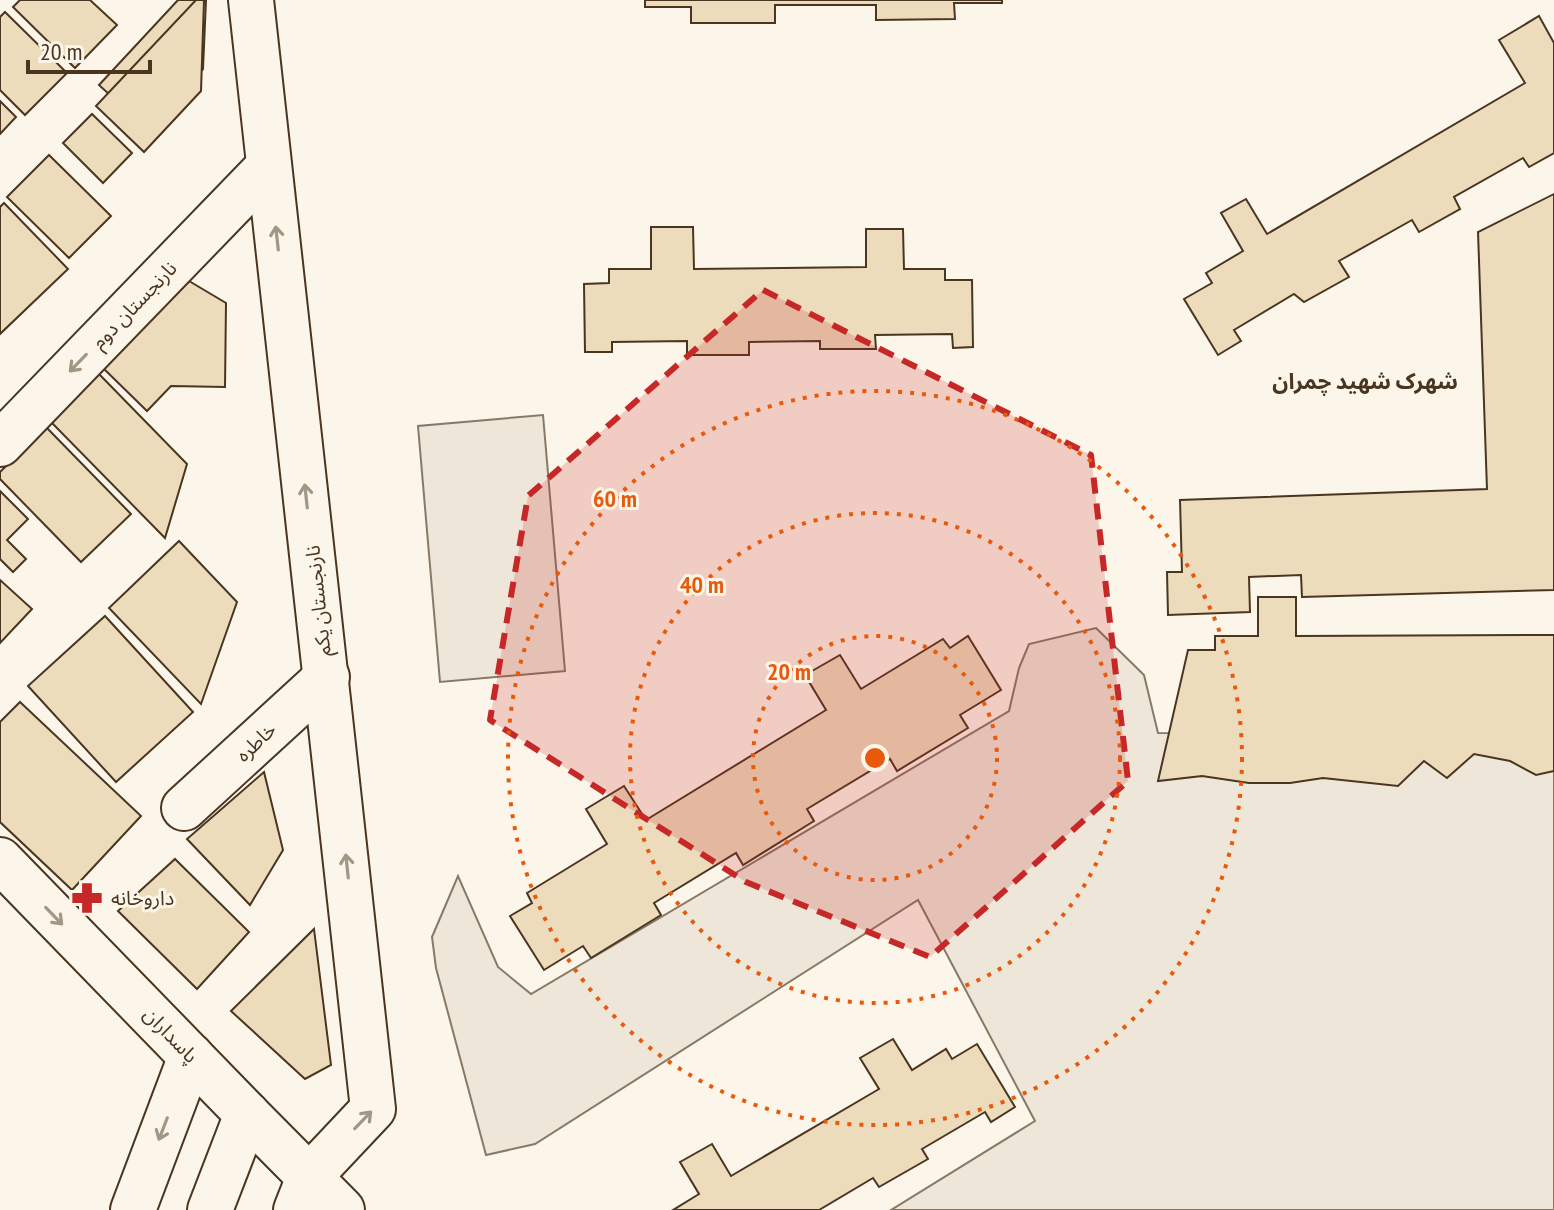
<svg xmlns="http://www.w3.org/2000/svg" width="1554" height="1210" viewBox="0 0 1554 1210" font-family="'PT Sans Narrow','Noto Sans Arabic',sans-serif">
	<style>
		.green { fill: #ede6d9; stroke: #887966; stroke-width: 2 }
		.building { fill: #ecdcbc; stroke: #4a3520; stroke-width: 2 }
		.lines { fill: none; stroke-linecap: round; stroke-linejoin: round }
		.minor-casing { stroke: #4a3520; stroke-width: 48 }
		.major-casing { stroke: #4a3520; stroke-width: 48 }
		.minor { stroke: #fbf6e9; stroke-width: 44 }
		.major { stroke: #fbf6e9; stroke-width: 44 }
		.oneway { stroke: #a29684 }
		.marked { fill: #c62828; fill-opacity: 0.2; stroke: #c62828; stroke-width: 6; stroke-dasharray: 16 10; stroke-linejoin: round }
		.ring { fill: none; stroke: #e8590c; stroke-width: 4; stroke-dasharray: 4 8 }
		.labels { text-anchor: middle; stroke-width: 6; stroke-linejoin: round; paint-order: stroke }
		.street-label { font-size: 20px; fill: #4a3520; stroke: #fbf6e9 }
		.poi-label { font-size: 20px; fill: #4a3520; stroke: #fbf6e9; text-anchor: start }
		.neighbourhood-label { font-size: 22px; font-weight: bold; fill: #4a3520; stroke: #fbf6e9 }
		.centre { fill: #e8590c; stroke: #fbf6e9; stroke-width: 4 }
		.ring-label { font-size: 24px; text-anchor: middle; font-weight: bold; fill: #e8590c; stroke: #fbf6e9; stroke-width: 6; stroke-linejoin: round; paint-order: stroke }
	</style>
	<rect width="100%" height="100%" fill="#fbf6e9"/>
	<g class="green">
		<path d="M 543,415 L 565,671 L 440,682 L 418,426 Z"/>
		<path d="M 1096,628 L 1144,675 L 1158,733 L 1554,735 L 1554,1210 L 891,1210 L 1035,1121 L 918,900 L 535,1144 L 486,1155 L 436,968 L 432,937 L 458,876 L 498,967 L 531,994 L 1009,711 L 1019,668 L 1029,644 Z"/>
	</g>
	<g class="building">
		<path d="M 20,0 L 90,0 L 117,25 L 75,68 L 13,7 Z"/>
		<path d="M 178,0 L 206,0 L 203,69 L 147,129 L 99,85 Z"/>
		<path d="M 196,0 L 204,0 L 201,91 L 144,152 L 96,106 Z"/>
		<path d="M 645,0 L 1002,0 L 1002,3 L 954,3 L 955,19 L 876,20 L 876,5 L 775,5 L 775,23 L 691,23 L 691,7 L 645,7 Z"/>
		<path d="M 5,12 L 67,73 L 25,115 L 0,90 L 0,17 Z"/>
		<path d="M 1539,16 L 1554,43 L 1554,153 L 1529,167 L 1523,158 L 1454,197 L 1460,209 L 1419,232 L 1412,220 L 1339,261 L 1349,277 L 1304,302 L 1294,294 L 1234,330 L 1241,341 L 1218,355 L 1184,299 L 1212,283 L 1206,273 L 1243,251 L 1221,213 L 1246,199 L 1267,234 L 1525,83 L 1499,40 Z"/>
		<path d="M 0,101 L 16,117 L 0,134 Z"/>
		<path d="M 92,114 L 132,153 L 103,183 L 63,143 Z"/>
		<path d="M 49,155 L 111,216 L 69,258 L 7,197 Z"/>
		<path d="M 1554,194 L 1554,590 L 1302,597 L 1301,575 L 1249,577 L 1250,612 L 1168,615 L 1167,572 L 1182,572 L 1180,500 L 1487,489 L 1478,232 Z"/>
		<path d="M 4,203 L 68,269 L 0,334 L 0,207 Z"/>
		<path d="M 651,227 L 693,227 L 694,269 L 866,267 L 866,229 L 903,229 L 904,269 L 945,269 L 945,280 L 972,280 L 973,347 L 953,348 L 952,334 L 875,335 L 876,349 L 820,349 L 820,341 L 749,342 L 749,355 L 687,355 L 687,341 L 612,342 L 612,352 L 585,352 L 584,284 L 609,283 L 609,269 L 651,269 Z"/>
		<path d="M 189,281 L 226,303 L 225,387 L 171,386 L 147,411 L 103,368 Z"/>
		<path d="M 99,374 L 187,464 L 165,538 L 51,422 Z"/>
		<path d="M 46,427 L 131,514 L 81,562 L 0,479 L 0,472 Z"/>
		<path d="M 0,491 L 28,519 L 7,540 L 26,559 L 13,572 L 0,559 Z"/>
		<path d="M 179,541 L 237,602 L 201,704 L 109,608 Z"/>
		<path d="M 0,580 L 32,609 L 0,643 Z"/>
		<path d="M 1258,597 L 1296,597 L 1296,636 L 1554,635 L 1554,771 L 1536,775 L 1510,761 L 1474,754 L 1447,778 L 1424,761 L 1398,786 L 1323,778 L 1290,783 L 1249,783 L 1202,776 L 1158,781 L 1188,650 L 1215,650 L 1215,636 L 1258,636 Z"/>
		<path d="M 105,616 L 193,712 L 116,782 L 28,686 Z"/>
		<path d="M 968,636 L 1001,690 L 960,715 L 968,728 L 897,771 L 890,759 L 807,809 L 814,821 L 743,865 L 736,853 L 654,903 L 661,915 L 591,958 L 583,946 L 544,970 L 510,916 L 532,903 L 527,893 L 607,844 L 586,809 L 624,786 L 646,820 L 826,710 L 805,675 L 840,655 L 861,689 L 943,639 L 950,648 Z"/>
		<path d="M 20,702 L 141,816 L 72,890 L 0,822 L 0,722 Z"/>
		<path d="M 264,772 L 283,850 L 250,905 L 187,839 Z"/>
		<path d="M 175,859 L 249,932 L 197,989 L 118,911 Z"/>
		<path d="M 314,929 L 331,1065 L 305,1079 L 231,1011 Z"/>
		<path d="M 893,1039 L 912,1070 L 946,1049 L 952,1059 L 977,1044 L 1015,1107 L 991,1122 L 985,1112 L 922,1149 L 928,1159 L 879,1187 L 873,1178 L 819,1210 L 673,1210 L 699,1194 L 680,1162 L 712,1144 L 731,1176 L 879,1089 L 860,1058 Z"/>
	</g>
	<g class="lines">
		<defs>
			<g id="minor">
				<path d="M 0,444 L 269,166"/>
				<path d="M 184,808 L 327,677"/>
			</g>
			<g id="major">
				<path d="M 251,0 L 373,1109 L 309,1177 L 296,1210"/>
				<path d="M 0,860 L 247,1114 L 342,1210"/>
				<path d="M 133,1210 L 191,1056"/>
				<path d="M 210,1210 L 247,1114"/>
			</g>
		</defs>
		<use href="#minor" class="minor-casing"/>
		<use href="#major" class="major-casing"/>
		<use href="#minor" class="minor"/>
		<use href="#major" class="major"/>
	</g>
	<defs><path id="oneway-shaft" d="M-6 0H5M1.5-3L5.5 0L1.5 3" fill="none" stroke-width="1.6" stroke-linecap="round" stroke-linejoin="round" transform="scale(2)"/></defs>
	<g class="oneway">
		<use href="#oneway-shaft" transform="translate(277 238) rotate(-96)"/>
		<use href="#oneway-shaft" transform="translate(78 363) rotate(134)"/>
		<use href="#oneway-shaft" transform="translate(306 496) rotate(-96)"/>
		<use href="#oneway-shaft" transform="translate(347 866) rotate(-96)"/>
		<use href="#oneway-shaft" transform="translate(54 916) rotate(46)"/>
		<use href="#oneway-shaft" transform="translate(363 1120) rotate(-46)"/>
		<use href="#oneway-shaft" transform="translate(163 1129) rotate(111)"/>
	</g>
	<path class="marked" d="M 763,290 L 1091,455 L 1128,781 L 930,957 L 746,882 L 490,720 L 528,496 Z"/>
	<g class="ring">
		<circle cx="875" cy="758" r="122"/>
		<circle cx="875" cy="758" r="245"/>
		<circle cx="875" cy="758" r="367"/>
	</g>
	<defs>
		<symbol id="pharmacy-bare" viewBox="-9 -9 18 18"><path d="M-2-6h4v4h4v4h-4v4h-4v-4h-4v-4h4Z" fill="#c62828" stroke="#fbf6e9" stroke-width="2.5" paint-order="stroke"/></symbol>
	</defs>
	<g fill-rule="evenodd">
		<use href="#pharmacy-bare" x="65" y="876" width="44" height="44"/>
	</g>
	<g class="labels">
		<g class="street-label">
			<text transform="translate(134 305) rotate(-46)" y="7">نارنجستان دوم</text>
			<text transform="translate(318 601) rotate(-96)" y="7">نارنجستان یکم</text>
			<text transform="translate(256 742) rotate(-43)" y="7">خاطره</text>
			<text transform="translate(171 1035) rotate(46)" y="7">پاسداران</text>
		</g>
		<g class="poi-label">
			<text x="111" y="905">داروخانه</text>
		</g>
		<g class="neighbourhood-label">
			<text x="1365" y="389">شهرک شهید چمران</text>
		</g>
	</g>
	<circle cx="875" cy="758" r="12" class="centre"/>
	<g class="ring-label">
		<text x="615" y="507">60 m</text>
		<text x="702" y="593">40 m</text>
		<text x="789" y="680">20 m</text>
	</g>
	<path d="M28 60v12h122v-12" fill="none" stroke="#4a3520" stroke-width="4"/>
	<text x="40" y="60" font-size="24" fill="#4a3520" stroke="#fbf6e9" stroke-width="6" paint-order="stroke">20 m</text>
</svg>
